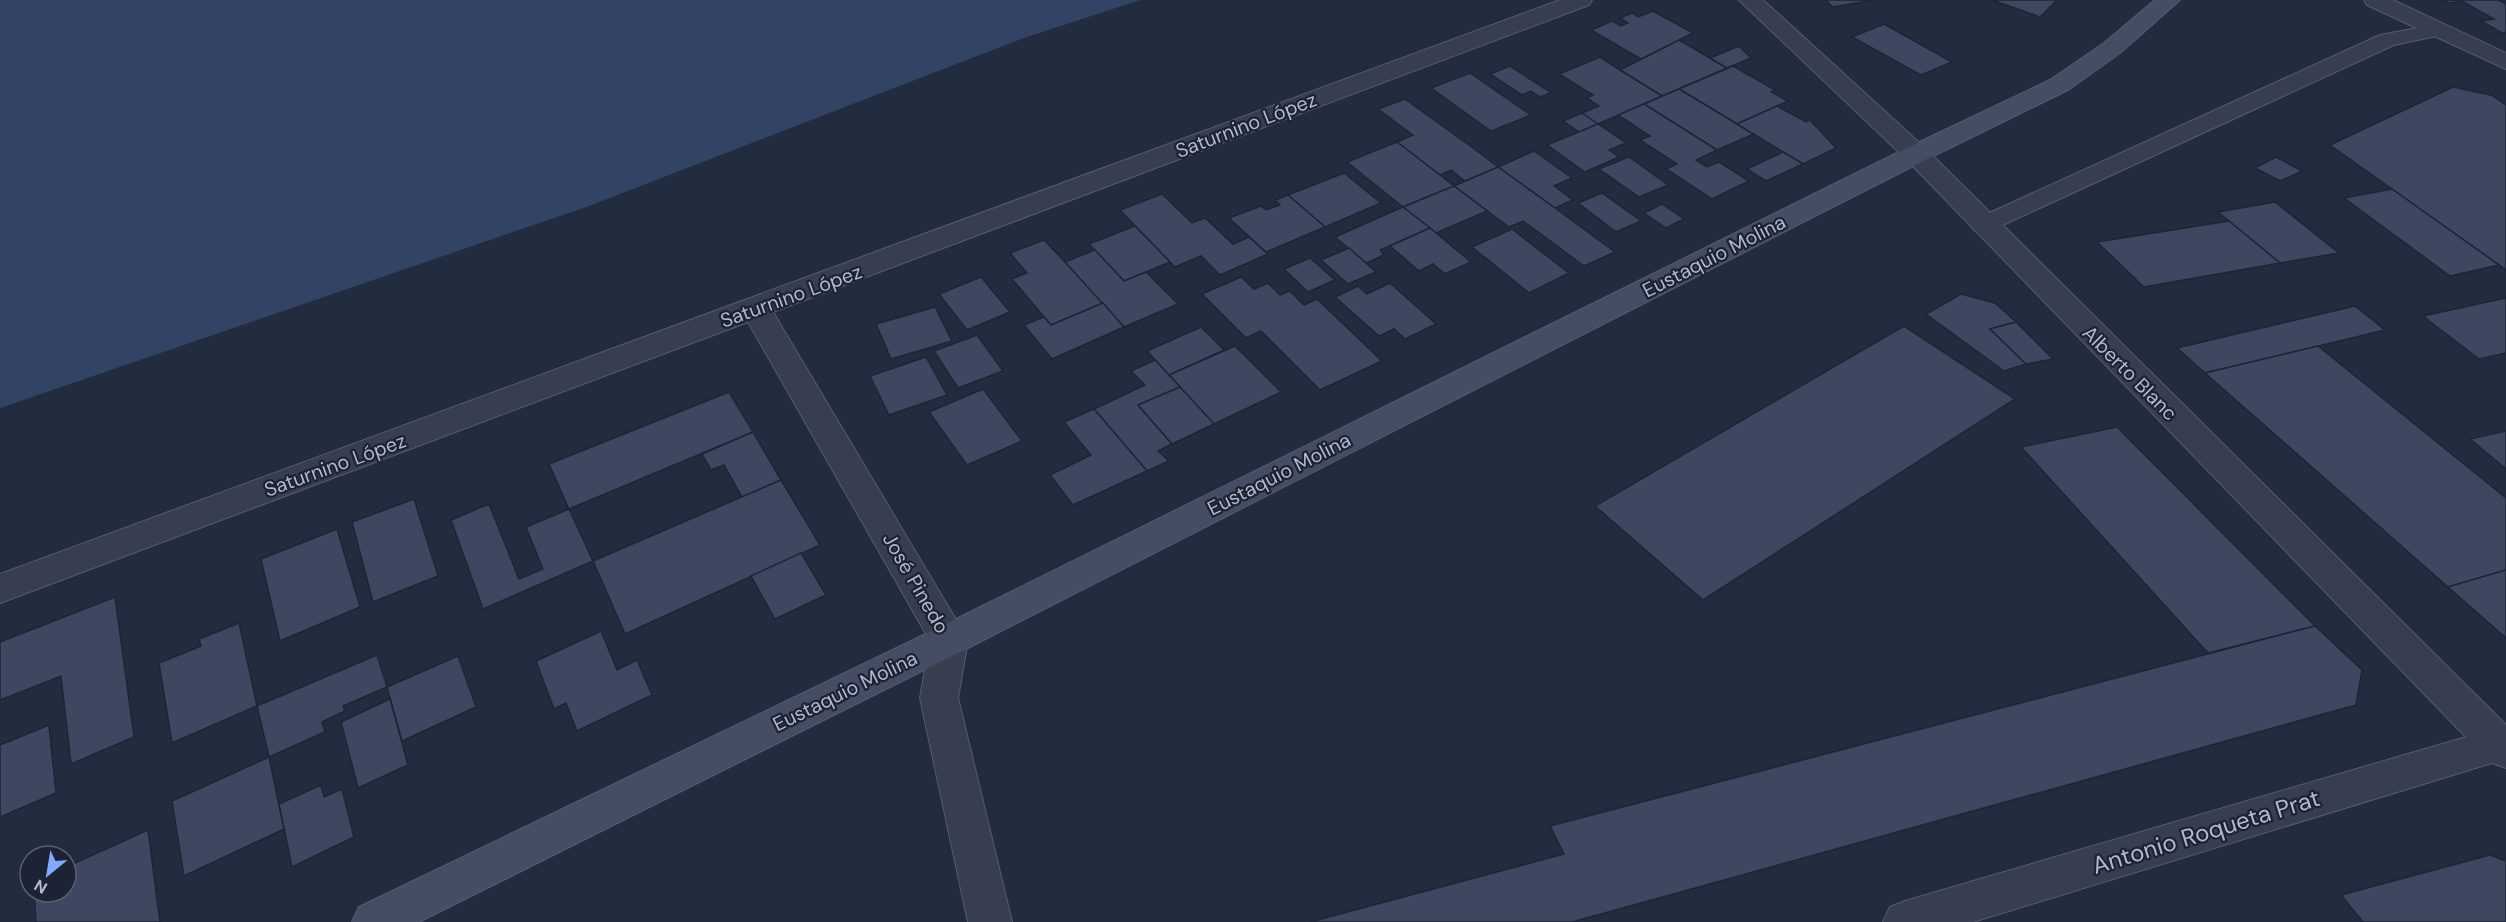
<svg xmlns="http://www.w3.org/2000/svg" width="2506" height="922" viewBox="0 0 2506 922" font-family="'DM Sans',sans-serif">
	<style>
		.water { fill: #324366 }
		.building { fill: #3d4860; stroke: #1d2536; stroke-width: 1.5 }
		.lines { fill: none; stroke-linecap: round; stroke-linejoin: round }
		.service-casing { stroke: #545c6d; stroke-width: 2 }
		.minor-casing { stroke: #545c6d; stroke-width: 2 }
		.secondary-casing { stroke: #545c6d; stroke-width: 2 }
		.service { fill: #363e4f; fill-rule: evenodd }
		.minor { fill: #363e4f; fill-rule: evenodd }
		.secondary { fill: #444d63; fill-rule: evenodd }
		.labels { text-anchor: middle; stroke-width: 4.5; stroke-linejoin: round; paint-order: stroke }
		.street-label { font-size: 20px; fill: #b2b9ca; stroke: #1b2334 }
		.near-street-label { font-size: 24px; fill: #b2b9ca; stroke: #1b2334 }
	</style>
	<rect width="100%" height="100%" fill="#222c3f"/>
	<path class="water" d="M 0,0 L 1140,0 L 1021,39 L 589,206 L 0,408 Z"/>
	<g class="building">
		<path d="M 1825,0 L 1874,0 L 1833,7 Z"/>
		<path d="M 1992,0 L 2057,0 L 2040,17 Z"/>
		<path d="M 2444,0 L 2498,0 L 2506,4 L 2506,32 L 2502,33 L 2481,21 L 2494,19 L 2462,1 L 2449,3 Z"/>
		<path d="M 1653,11 L 1693,33 L 1641,59 L 1591,30 L 1612,21 L 1621,26 L 1628,23 L 1620,18 L 1632,13 L 1638,17 Z"/>
		<path d="M 1884,24 L 1952,62 L 1921,75 L 1852,37 Z"/>
		<path d="M 1679,40 L 1727,68 L 1662,96 L 1620,70 Z"/>
		<path d="M 1739,46 L 1751,58 L 1727,68 L 1710,58 Z"/>
		<path d="M 1600,57 L 1620,70 L 1662,96 L 1598,124 L 1582,113 L 1599,106 L 1587,98 L 1593,95 L 1559,74 Z"/>
		<path d="M 1510,66 L 1544,88 L 1551,93 L 1540,97 L 1531,91 L 1522,95 L 1490,74 Z"/>
		<path d="M 1733,66 L 1775,90 L 1771,92 L 1788,101 L 1737,124 L 1679,89 Z"/>
		<path d="M 1470,73 L 1531,115 L 1491,131 L 1431,88 Z"/>
		<path d="M 2453,87 L 2491,95 L 2506,105 L 2506,270 L 2330,145 Z"/>
		<path d="M 1679,89 L 1737,124 L 1754,134 L 1717,150 L 1644,104 Z"/>
		<path d="M 1405,99 L 1473,148 L 1498,167 L 1465,181 L 1451,170 L 1440,175 L 1397,142 L 1413,135 L 1378,109 Z"/>
		<path d="M 1644,104 L 1717,150 L 1696,160 L 1707,167 L 1719,162 L 1749,181 L 1712,199 L 1666,169 L 1677,164 L 1640,140 L 1650,136 L 1618,115 Z"/>
		<path d="M 1777,106 L 1806,122 L 1810,120 L 1836,148 L 1803,164 L 1737,124 Z"/>
		<path d="M 1582,113 L 1598,124 L 1579,132 L 1563,121 Z"/>
		<path d="M 1598,124 L 1626,143 L 1609,150 L 1619,157 L 1585,172 L 1547,145 Z"/>
		<path d="M 1397,142 L 1440,175 L 1454,186 L 1403,207 L 1347,162 Z"/>
		<path d="M 1534,151 L 1572,178 L 1554,186 L 1573,200 L 1555,208 L 1498,167 Z"/>
		<path d="M 1783,152 L 1803,164 L 1766,181 L 1747,169 Z"/>
		<path d="M 1629,157 L 1668,185 L 1639,197 L 1599,169 Z"/>
		<path d="M 2276,157 L 2302,171 L 2280,181 L 2255,168 Z"/>
		<path d="M 1498,167 L 1555,208 L 1615,252 L 1584,266 L 1523,221 L 1509,227 L 1454,186 Z"/>
		<path d="M 1344,173 L 1381,203 L 1325,227 L 1288,195 Z"/>
		<path d="M 1454,186 L 1487,211 L 1436,233 L 1403,207 Z"/>
		<path d="M 2392,189 L 2499,265 L 2450,276 L 2344,198 Z"/>
		<path d="M 1602,193 L 1641,221 L 1616,232 L 1578,203 Z"/>
		<path d="M 1162,194 L 1192,223 L 1205,218 L 1233,244 L 1249,237 L 1268,254 L 1220,275 L 1201,256 L 1175,267 L 1120,210 Z"/>
		<path d="M 1288,195 L 1325,227 L 1266,252 L 1229,218 L 1261,206 L 1266,210 L 1280,205 L 1275,200 Z"/>
		<path d="M 2275,202 L 2339,253 L 2280,263 L 2218,212 Z"/>
		<path d="M 1662,204 L 1684,219 L 1666,228 L 1644,213 Z"/>
		<path d="M 1403,207 L 1430,228 L 1380,250 L 1384,255 L 1366,263 L 1335,237 Z"/>
		<path d="M 2229,221 L 2280,263 L 2144,287 L 2097,242 Z"/>
		<path d="M 1135,226 L 1170,262 L 1124,281 L 1089,244 Z"/>
		<path d="M 1430,228 L 1436,233 L 1471,262 L 1445,274 L 1433,264 L 1419,271 L 1390,246 Z"/>
		<path d="M 1512,229 L 1569,273 L 1529,293 L 1472,247 Z"/>
		<path d="M 1044,240 L 1065,262 L 1103,303 L 1051,325 L 1012,279 L 1027,273 L 1010,253 Z"/>
		<path d="M 1349,248 L 1376,272 L 1348,284 L 1321,260 Z"/>
		<path d="M 1095,250 L 1124,281 L 1146,272 L 1178,304 L 1124,327 L 1065,262 Z"/>
		<path d="M 1310,258 L 1335,280 L 1308,292 L 1284,269 Z"/>
		<path d="M 981,277 L 1010,312 L 967,330 L 939,294 Z"/>
		<path d="M 1241,277 L 1254,289 L 1268,283 L 1280,295 L 1290,291 L 1304,305 L 1317,299 L 1382,361 L 1320,390 L 1261,331 L 1246,338 L 1202,294 Z"/>
		<path d="M 1390,283 L 1436,324 L 1405,339 L 1394,329 L 1379,336 L 1335,297 L 1358,286 L 1367,294 Z"/>
		<path d="M 1961,294 L 1995,303 L 2016,322 L 1990,329 L 2026,364 L 2004,371 L 1926,314 Z"/>
		<path d="M 2506,298 L 2506,353 L 2479,359 L 2423,316 Z"/>
		<path d="M 1103,303 L 1124,327 L 1052,359 L 1024,325 L 1044,317 L 1051,325 Z"/>
		<path d="M 2355,306 L 2385,330 L 2205,373 L 2177,348 Z"/>
		<path d="M 935,307 L 952,341 L 891,359 L 876,324 Z"/>
		<path d="M 2016,322 L 2053,359 L 2026,364 L 1990,329 Z"/>
		<path d="M 1904,326 L 2015,399 L 1703,600 L 1595,506 Z"/>
		<path d="M 1201,327 L 1224,350 L 1169,375 L 1147,351 Z"/>
		<path d="M 977,335 L 1003,371 L 958,388 L 934,351 Z"/>
		<path d="M 1235,346 L 1281,392 L 1214,424 L 1169,375 Z"/>
		<path d="M 2318,346 L 2506,498 L 2506,570 L 2448,587 L 2205,373 Z"/>
		<path d="M 926,357 L 947,395 L 889,415 L 870,376 Z"/>
		<path d="M 1155,360 L 1180,387 L 1138,405 L 1172,444 L 1158,451 L 1169,461 L 1147,471 L 1094,409 L 1145,385 L 1131,371 Z"/>
		<path d="M 1180,387 L 1214,424 L 1172,444 L 1138,405 Z"/>
		<path d="M 983,389 L 1022,441 L 967,465 L 929,412 Z"/>
		<path d="M 729,392 L 753,432 L 569,509 L 549,464 Z"/>
		<path d="M 1094,409 L 1147,471 L 1073,505 L 1050,475 L 1091,455 L 1064,422 Z"/>
		<path d="M 2117,427 L 2315,626 L 2208,653 L 2021,447 Z"/>
		<path d="M 2506,431 L 2506,469 L 2470,439 Z"/>
		<path d="M 753,432 L 781,480 L 742,497 L 724,465 L 711,470 L 702,454 Z"/>
		<path d="M 781,480 L 820,545 L 625,634 L 593,561 Z"/>
		<path d="M 414,499 L 438,576 L 373,602 L 352,522 Z"/>
		<path d="M 489,504 L 519,579 L 543,569 L 526,527 L 569,509 L 593,561 L 483,609 L 451,520 Z"/>
		<path d="M 337,529 L 360,607 L 280,641 L 261,559 Z"/>
		<path d="M 801,553 L 826,595 L 775,619 L 751,576 Z"/>
		<path d="M 2506,570 L 2506,638 L 2448,587 Z"/>
		<path d="M 115,597 L 134,737 L 71,764 L 61,676 L 0,700 L 0,642 Z"/>
		<path d="M 239,623 L 257,706 L 172,743 L 159,663 L 201,646 L 199,639 Z"/>
		<path d="M 2315,626 L 2362,670 L 2356,705 L 1572,922 L 1310,922 L 1564,854 L 1550,826 Z"/>
		<path d="M 601,631 L 617,670 L 637,660 L 652,695 L 577,731 L 566,703 L 554,709 L 536,661 Z"/>
		<path d="M 377,655 L 387,687 L 343,706 L 345,711 L 322,722 L 325,732 L 269,757 L 257,706 Z"/>
		<path d="M 458,656 L 476,707 L 402,741 L 387,687 Z"/>
		<path d="M 390,699 L 408,765 L 358,788 L 341,722 Z"/>
		<path d="M 49,725 L 56,793 L 0,817 L 0,745 Z"/>
		<path d="M 269,757 L 284,829 L 184,876 L 172,801 Z"/>
		<path d="M 321,785 L 324,797 L 342,789 L 354,837 L 292,867 L 279,804 Z"/>
		<path d="M 148,830 L 160,922 L 36,922 L 34,892 L 66,892 L 66,867 Z"/>
		<path d="M 2490,855 L 2506,861 L 2506,922 L 2363,922 L 2341,895 Z"/>
	</g>
	<g class="lines">
		<defs>
			<path id="service" d="M 2439,24 L 2446,26 L 2450,30 L 2446,34 L 2394,45 L 1992,230 L 1983,233 L 1974,230 L 1970,225 L 1974,220 L 2380,35 Z"/>
			<g id="minor">
				<path d="M 1560,0 L 1592,0 L 1589,5 L 773,312 L 968,640 L 958,698 L 1012,922 L 968,922 L 920,698 L 930,641 L 748,322 L 0,603 L 0,574 Z"/>
				<path d="M 1739,0 L 1763,0 L 1925,148 L 2506,725 L 2506,768 L 2492,763 L 1973,922 L 1883,922 L 1890,907 L 1905,901 L 2466,737 L 1907,160 Z"/>
				<path d="M 2364,0 L 2393,0 L 2506,53 L 2506,69 L 2367,5 Z"/>
			</g>
			<path id="secondary" d="M 2155,0 L 2180,0 L 2120,53 L 2068,90 L 1925,160 L 962,651 L 419,922 L 352,922 L 359,907 L 936,629 L 1907,148 L 2050,80 L 2104,43 Z"/>
		</defs>
		<use href="#service" class="service-casing"/>
		<use href="#minor" class="minor-casing"/>
		<use href="#secondary" class="secondary-casing"/>
		<use href="#service" class="service"/>
		<use href="#minor" class="minor"/>
		<use href="#secondary" class="secondary"/>
	</g>
	<g class="labels">
		<g class="street-label">
			<text transform="translate(1246 125) rotate(-21)" y="7">Saturnino López</text>
			<text transform="translate(1714 256) rotate(-27)" y="7">Eustaquio Molina</text>
			<text transform="translate(791 296) rotate(-20)" y="7">Saturnino López</text>
			<text transform="translate(2130 373) rotate(45)" y="7">Alberto Blanc</text>
			<text transform="translate(335 465) rotate(-20)" y="7">Saturnino López</text>
			<text transform="translate(1279 474) rotate(-27)" y="7">Eustaquio Molina</text>
			<text transform="translate(916 583) rotate(60)" y="7">José Pinedo</text>
			<text transform="translate(845 691) rotate(-26)" y="7">Eustaquio Molina</text>
		</g>
		<g class="near-street-label">
			<text transform="translate(2206 832) rotate(-17)" y="8">Antonio Roqueta Prat</text>
		</g>
	</g>
	<g transform="translate(48 874) rotate(210)"><circle r="28" fill="#1b2334" stroke="#575f70" stroke-width="1.5"/>
	<path d="M0-4.5L10 22L0 15L-10 22Z" fill="#82a8ff"/>
	<text y="-9" font-size="16" font-weight="bold" text-anchor="middle" fill="#b2b9ca">N</text>
	</g>
</svg>
